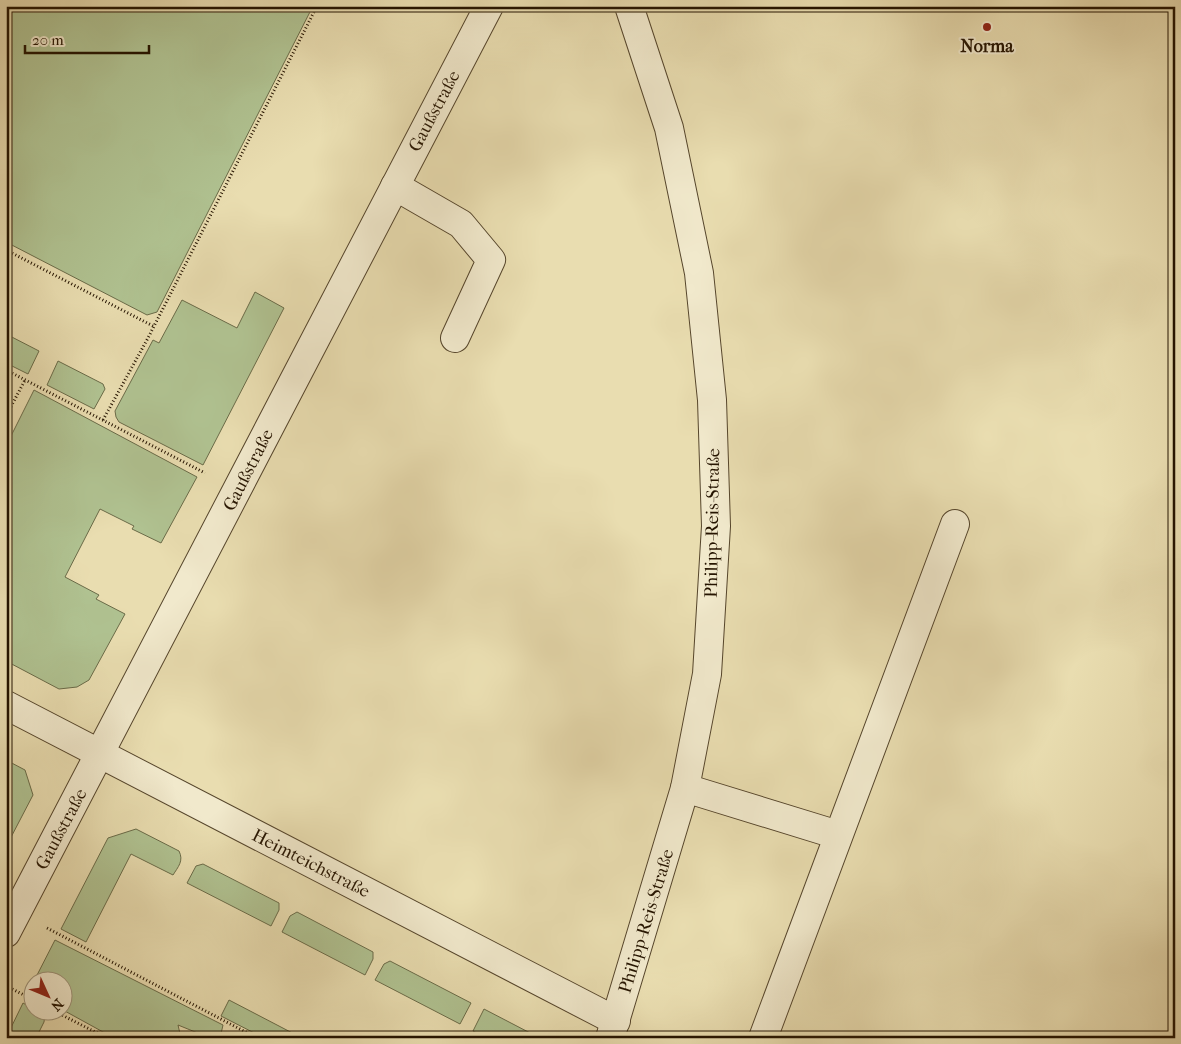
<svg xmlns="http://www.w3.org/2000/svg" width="1181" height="1044" viewBox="0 0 1181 1044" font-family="'IM FELL French Canon',serif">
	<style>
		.green { fill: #b0c291; stroke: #6a6b48 }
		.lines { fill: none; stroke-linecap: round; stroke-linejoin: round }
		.minor-casing { stroke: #56462c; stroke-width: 30 }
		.path { stroke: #251400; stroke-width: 3; stroke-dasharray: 1 2.5; stroke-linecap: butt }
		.minor { stroke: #f1e9cc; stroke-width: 28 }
		.poi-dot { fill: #8f2418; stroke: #f1e9cc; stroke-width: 2 }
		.labels { text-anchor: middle; stroke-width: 4; stroke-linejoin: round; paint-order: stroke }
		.poi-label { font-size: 18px; font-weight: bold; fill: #251400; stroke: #f1e9cc }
		.street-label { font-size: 18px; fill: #251400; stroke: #f1e9cc }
	</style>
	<rect width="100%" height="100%" fill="#e9ddb0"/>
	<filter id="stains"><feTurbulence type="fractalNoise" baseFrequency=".004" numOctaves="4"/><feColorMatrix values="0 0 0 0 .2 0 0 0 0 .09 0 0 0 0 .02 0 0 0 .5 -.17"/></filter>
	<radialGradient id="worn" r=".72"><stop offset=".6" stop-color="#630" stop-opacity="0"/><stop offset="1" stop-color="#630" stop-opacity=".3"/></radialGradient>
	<g class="green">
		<path d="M 6,6 L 178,6 L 185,10 L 188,6 L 313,6 L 157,312 L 147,315 L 6,242 Z"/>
		<path d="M 255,292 L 284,308 L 203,465 L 119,422 L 116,417 L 115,411 L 153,340 L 159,343 L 182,300 L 237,328 Z"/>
		<path d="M 6,334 L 39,351 L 28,374 L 6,363 Z"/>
		<path d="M 58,361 L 103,384 L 105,389 L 94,409 L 47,385 Z"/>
		<path d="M 34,390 L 197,477 L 161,543 L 132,529 L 134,526 L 100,509 L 65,577 L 99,595 L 96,599 L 125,614 L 89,680 L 77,687 L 59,689 L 6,661 L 6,446 Z"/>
		<path d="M 6,760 L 25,770 L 33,795 L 8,843 L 6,843 Z"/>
		<path d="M 136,829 L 179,851 C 184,861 178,867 173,875 L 131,854 L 86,942 L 61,929 L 108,838 Z"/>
		<path d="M 203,864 L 279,903 L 279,910 L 271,926 L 187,883 L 196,866 Z"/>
		<path d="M 297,912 L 373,952 L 373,959 L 365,975 L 282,932 L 290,916 Z"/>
		<path d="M 55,940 L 223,1025 L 220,1038 L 210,1038 L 178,1025 L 181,1038 L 114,1038 L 63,1010 L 62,982 L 34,981 Z"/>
		<path d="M 390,961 L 471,1003 L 460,1024 L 375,980 L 384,964 Z"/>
		<path d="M 229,1000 L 302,1038 L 264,1038 L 221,1016 Z"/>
		<path d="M 23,1003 L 32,1008 L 32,1012 L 39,1012 L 45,1014 L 44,1022 L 36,1038 L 6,1038 Z"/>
		<path d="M 484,1009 L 534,1035 L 536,1038 L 486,1038 L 473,1031 Z"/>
	</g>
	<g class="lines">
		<defs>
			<g id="minor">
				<path d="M 395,186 L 461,224 L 491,260 L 455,338"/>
				<path d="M 6,705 L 616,1021"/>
				<path d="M 685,788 L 838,835"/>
				<path d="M 6,933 L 489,6"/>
				<path d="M 610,1038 L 685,788 L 707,674 L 716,526 L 712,400 L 699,273 L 669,128 L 629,6"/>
				<path d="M 763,1038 L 955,524"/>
			</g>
		</defs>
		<use href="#minor" class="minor-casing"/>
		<g class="path">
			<path d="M 6,250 L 153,326"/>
			<path d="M 6,370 L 205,473"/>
			<path d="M 6,416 L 25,380"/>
			<path d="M 103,420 L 148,338 L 317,6"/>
			<path d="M 47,928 L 257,1038"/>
			<path d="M 6,986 L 32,999"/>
			<path d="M 56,1012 L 107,1038"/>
		</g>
		<use href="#minor" class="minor"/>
	</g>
	<circle class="poi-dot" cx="987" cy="27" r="5"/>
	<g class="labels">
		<g class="poi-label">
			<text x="987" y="52">Norma</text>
		</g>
		<g class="street-label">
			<text transform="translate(434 111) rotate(-62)" y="6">Gaußstraße</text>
			<text transform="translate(248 470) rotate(-63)" y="6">Gaußstraße</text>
			<text transform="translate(712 523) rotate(-89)" y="6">Philipp-Reis-Straße</text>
			<text transform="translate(61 829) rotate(-62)" y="6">Gaußstraße</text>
			<text transform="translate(311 863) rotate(27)" y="6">Heimteichstraße</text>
			<text transform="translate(646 921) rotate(-73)" y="6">Philipp-Reis-Straße</text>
		</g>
	</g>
	<rect width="1181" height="1044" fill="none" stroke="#e9ddb0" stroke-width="25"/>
	<rect x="8" y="8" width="1166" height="1029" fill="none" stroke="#251400" stroke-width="2.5"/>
	<rect x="12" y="12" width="1156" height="1019" fill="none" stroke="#251400"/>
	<g transform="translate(48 996) rotate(134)"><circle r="24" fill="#f1e9cc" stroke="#9f947a"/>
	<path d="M0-4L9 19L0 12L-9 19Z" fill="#8f2418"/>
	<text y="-8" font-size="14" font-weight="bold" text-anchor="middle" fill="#251400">N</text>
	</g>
	<path d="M25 45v8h124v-8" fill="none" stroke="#251400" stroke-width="2.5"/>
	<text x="32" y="45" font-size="15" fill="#251400" stroke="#f1e9cc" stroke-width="4" paint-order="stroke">20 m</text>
	<rect width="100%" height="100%" filter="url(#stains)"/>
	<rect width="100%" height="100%" fill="url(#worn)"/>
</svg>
